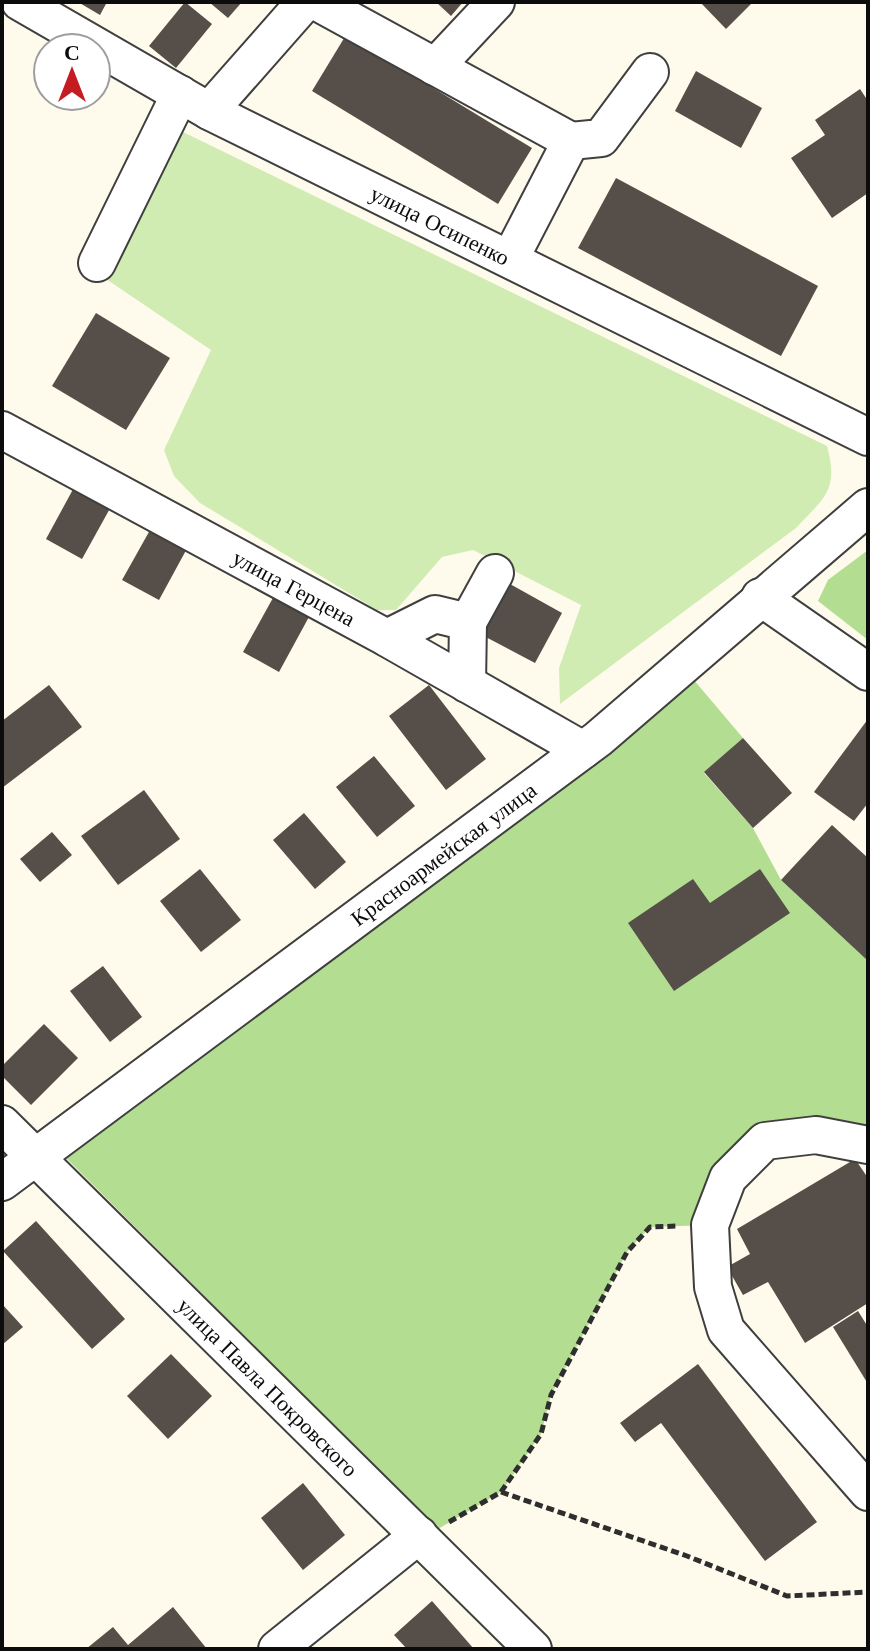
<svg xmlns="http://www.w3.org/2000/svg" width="870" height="1651" viewBox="0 0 870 1651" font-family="'Libre Baskerville',serif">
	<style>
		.green { fill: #d0ecb3 }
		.forest { fill: #b3dd91 }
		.building { fill: #564e48 }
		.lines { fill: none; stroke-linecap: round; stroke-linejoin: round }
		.minor-casing { stroke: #3f3f3f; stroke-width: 40 }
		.path { stroke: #2e2e2e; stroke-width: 5; stroke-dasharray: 8 4; stroke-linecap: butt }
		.minor { stroke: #fff; stroke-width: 36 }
		.labels { text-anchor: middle; stroke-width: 8; stroke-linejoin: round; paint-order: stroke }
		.street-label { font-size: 22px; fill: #0c0c0c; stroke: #fff }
	</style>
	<rect width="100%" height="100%" fill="#fffbec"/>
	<path class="green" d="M 181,131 L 827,446 C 839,490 825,497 796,528 L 560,704 L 559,668 L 581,605 L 473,550 L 442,557 L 396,610 L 377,610 L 200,503 L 174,476 L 164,450 L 211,350 L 106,279 Z"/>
	<g class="forest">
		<path d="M 868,550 L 868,640 L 818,601 L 828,580 Z"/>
		<path d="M 682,666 L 743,738 L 704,773 L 753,828 L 781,880 L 868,961 L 868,1114 L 864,1141 L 765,1141 L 710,1225 L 650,1227 L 627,1252 L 551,1395 L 541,1434 L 501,1492 L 438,1529 L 52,1144 Z"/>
	</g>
	<g class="building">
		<path d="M 78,2 L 107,2 L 100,15 Z"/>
		<path d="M 185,2 L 212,24 L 176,68 L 149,46 Z"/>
		<path d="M 209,2 L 242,2 L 228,18 Z"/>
		<path d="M 436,2 L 463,2 L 451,16 Z"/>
		<path d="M 700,2 L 753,2 L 726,29 Z"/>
		<path d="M 346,35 L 532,148 L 498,204 L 312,91 Z"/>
		<path d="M 696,71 L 762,108 L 741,148 L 675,111 Z"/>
		<path d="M 860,89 L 868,101 L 868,193 L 832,218 L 791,158 L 825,135 L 815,120 Z"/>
		<path d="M 616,178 L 818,286 L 781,356 L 578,248 Z"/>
		<path d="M 96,313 L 170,358 L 126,430 L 52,386 Z"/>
		<path d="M 77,482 L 113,503 L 82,559 L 46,539 Z"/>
		<path d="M 154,523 L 190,543 L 159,600 L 122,580 Z"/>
		<path d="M 510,584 L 562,613 L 535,663 L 482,635 Z"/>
		<path d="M 274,596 L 310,615 L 279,672 L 243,652 Z"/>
		<path d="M 49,685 L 82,727 L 2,788 L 2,721 Z"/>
		<path d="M 429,685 L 486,759 L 446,790 L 389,716 Z"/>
		<path d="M 868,719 L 868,803 L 854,821 L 814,792 Z"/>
		<path d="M 743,738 L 792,793 L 753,828 L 704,772 Z"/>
		<path d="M 374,756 L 415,806 L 377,837 L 336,787 Z"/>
		<path d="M 144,790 L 180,839 L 118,885 L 81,836 Z"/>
		<path d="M 304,813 L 346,862 L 315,889 L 273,840 Z"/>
		<path d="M 832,825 L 868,858 L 868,961 L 781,880 Z"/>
		<path d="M 52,832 L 72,855 L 40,882 L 20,859 Z"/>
		<path d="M 200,869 L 241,920 L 201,952 L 160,901 Z"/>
		<path d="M 760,869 L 790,913 L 674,991 L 628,923 L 693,879 L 710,903 Z"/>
		<path d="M 103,966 L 142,1017 L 110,1042 L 70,991 Z"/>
		<path d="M 44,1024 L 78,1058 L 31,1105 L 2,1076 L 2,1066 Z"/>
		<path d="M 855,1159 L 868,1178 L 868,1303 L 805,1343 L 768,1282 L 743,1295 L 727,1267 L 750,1254 L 737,1229 Z"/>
		<path d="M 36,1221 L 125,1319 L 92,1349 L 3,1251 Z"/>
		<path d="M 2,1304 L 23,1327 L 2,1345 Z"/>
		<path d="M 858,1311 L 868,1327 L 868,1384 L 833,1327 Z"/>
		<path d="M 171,1354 L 212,1396 L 168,1439 L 127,1396 Z"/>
		<path d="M 698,1364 L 817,1522 L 765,1561 L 661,1423 L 635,1442 L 620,1423 Z"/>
		<path d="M 303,1483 L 345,1535 L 303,1570 L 261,1518 Z"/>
		<path d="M 432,1601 L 474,1649 L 407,1649 L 394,1635 Z"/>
		<path d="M 173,1607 L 207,1649 L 86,1649 L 113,1627 L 128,1645 Z"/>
	</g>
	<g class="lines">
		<defs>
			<g id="minor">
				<path id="s1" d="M 20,2 L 209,111 L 868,437"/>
				<path d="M 317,2 L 571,141 L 510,259"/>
				<path d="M 435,67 L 496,2"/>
				<path d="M 209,111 L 305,2"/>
				<path d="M 571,141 L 601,138 L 650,72"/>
				<path d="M 97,263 L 180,94"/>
				<path id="s2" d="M 2,430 L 387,638 L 583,750"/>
				<path d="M 760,597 L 868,672"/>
				<path d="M 387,638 L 435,614 L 468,622"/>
				<path d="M 467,684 L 468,622 L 495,573"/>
				<path id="s3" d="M 2,1124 L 533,1649"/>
				<path d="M 868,1145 L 816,1135 L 765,1141 L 728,1178 L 710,1225 L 713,1287 L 726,1330 L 868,1492"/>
				<path id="s4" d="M 2,1182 L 598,739 L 868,507"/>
				<path d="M 277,1649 L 419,1535"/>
			</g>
		</defs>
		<use href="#minor" class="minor-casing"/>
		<g class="path">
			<path d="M 501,1492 L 541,1434 L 551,1395 L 627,1252 L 650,1227 L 678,1226"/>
			<path d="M 449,1522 L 501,1492 L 687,1556 L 787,1596 L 868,1592"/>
		</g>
		<use href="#minor" class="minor"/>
	</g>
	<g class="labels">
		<g class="street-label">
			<text dy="8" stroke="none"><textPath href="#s1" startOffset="476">улица Осипенко</textPath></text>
			<text dy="8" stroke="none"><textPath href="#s2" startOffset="332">улица Герцена</textPath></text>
			<text dy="8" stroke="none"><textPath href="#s4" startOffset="550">Красноармейская улица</textPath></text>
			<text dy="8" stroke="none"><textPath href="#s3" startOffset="374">улица Павла Покровского</textPath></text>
		</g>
	</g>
	<rect width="870" height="1651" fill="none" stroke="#0c0c0c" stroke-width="8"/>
	<g transform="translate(72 72)"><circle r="38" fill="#ffffff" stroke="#9e9e9e" stroke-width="2"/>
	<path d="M0-6L14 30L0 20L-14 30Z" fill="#c51c22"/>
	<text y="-12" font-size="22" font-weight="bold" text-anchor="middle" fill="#0c0c0c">С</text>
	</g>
</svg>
